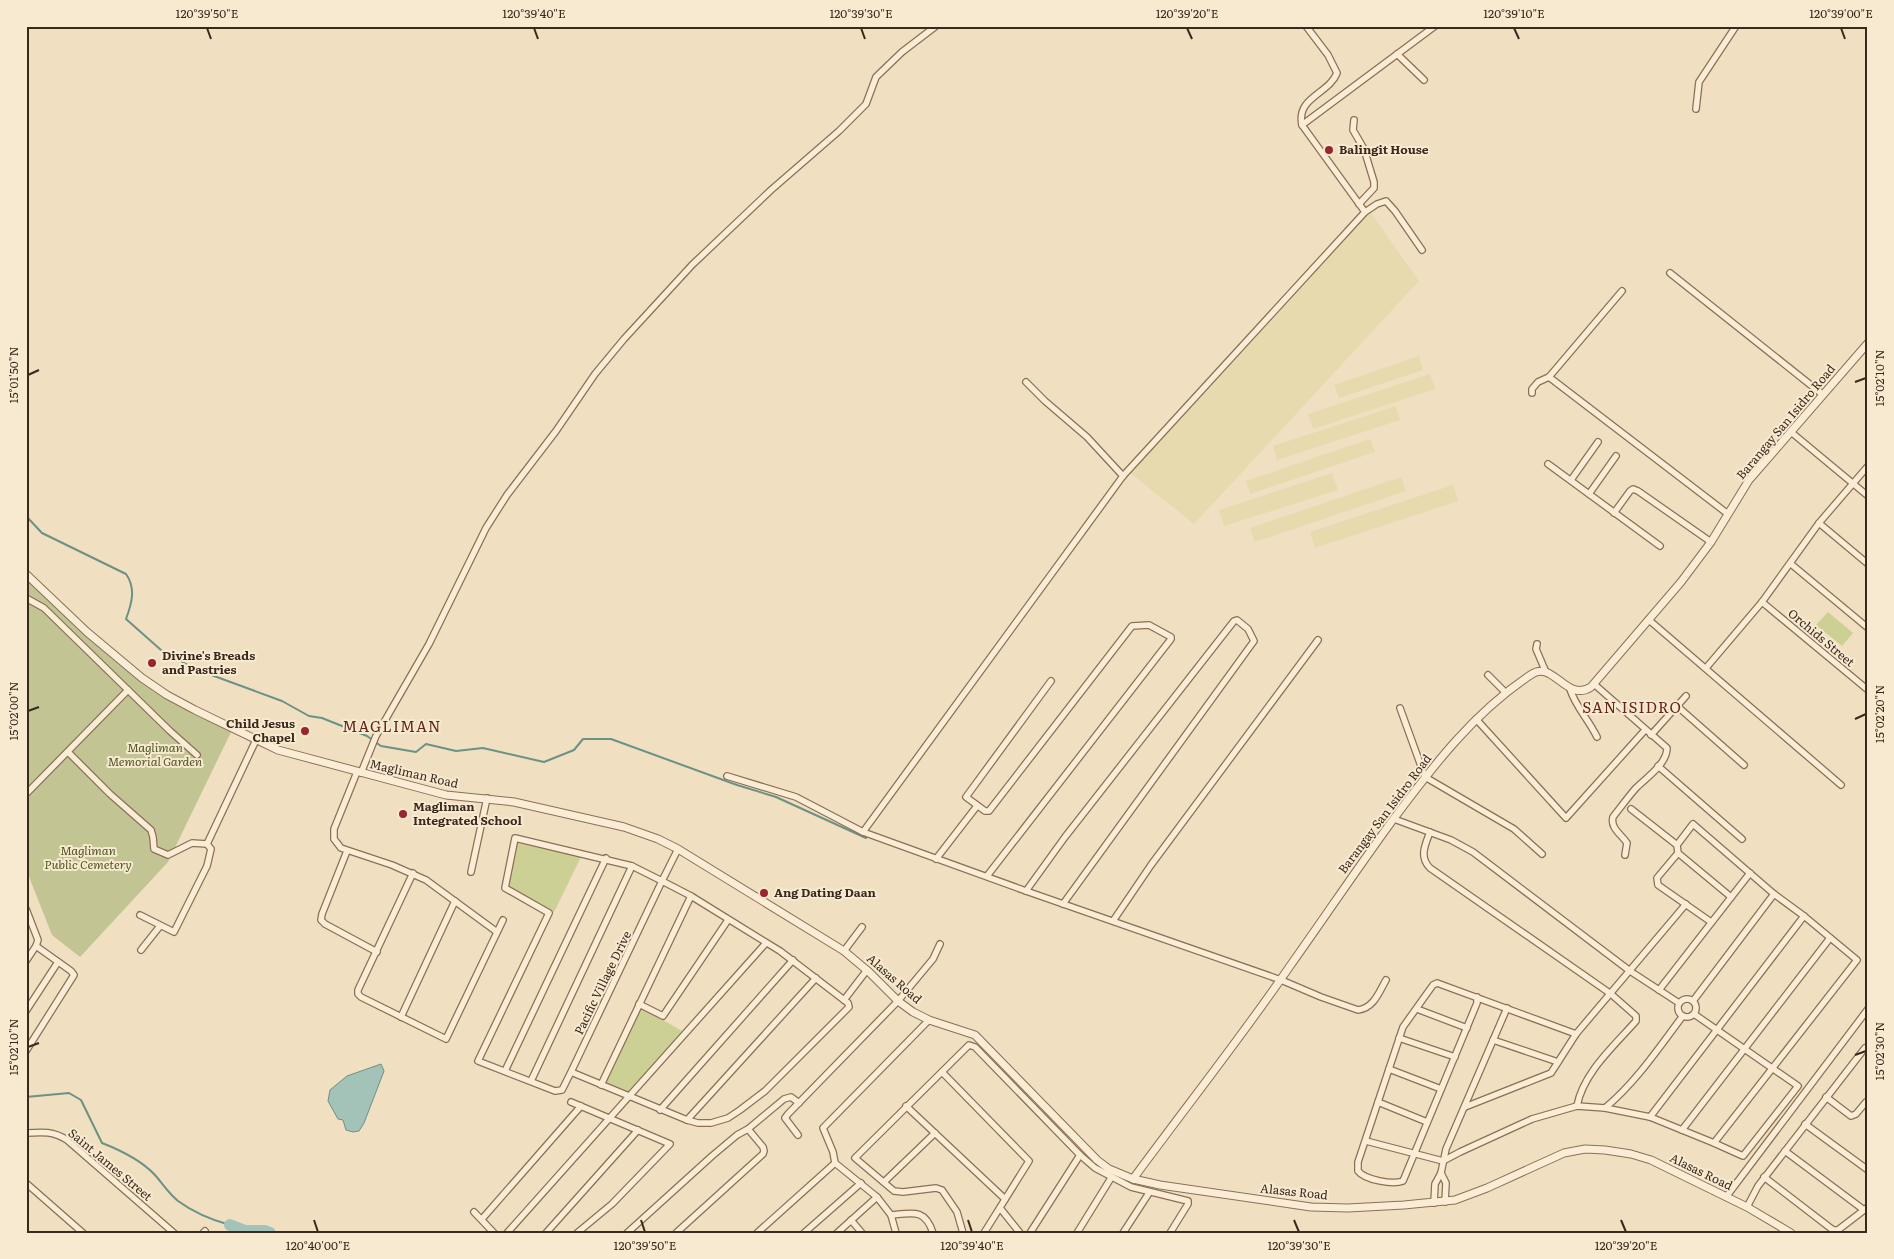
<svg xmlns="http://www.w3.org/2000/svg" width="1894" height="1259" viewBox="0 0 1894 1259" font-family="Literata,serif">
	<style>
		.farmland { fill: #e7daae }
		.green { fill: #cdd094 }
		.cemetery { fill: #c2c494 }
		.water { fill: #a4c3b8; stroke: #6a9285 }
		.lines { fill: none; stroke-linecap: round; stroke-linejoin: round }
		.stream { stroke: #6a9285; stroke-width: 2 }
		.river { stroke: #a4c3b8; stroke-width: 12 }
		.minor-casing { stroke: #8c6f57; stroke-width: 8 }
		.tertiary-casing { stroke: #8c6f57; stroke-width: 9 }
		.minor { stroke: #fbedd5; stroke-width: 5.5 }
		.tertiary { stroke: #fbedd5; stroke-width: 7 }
		.ticks { fill: none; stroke: #3a291d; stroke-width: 2 }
		.poi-dot { fill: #9f232d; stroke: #f8ead1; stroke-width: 2 }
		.labels { text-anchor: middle; stroke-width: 4; stroke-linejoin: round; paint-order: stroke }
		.poi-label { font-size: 12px; font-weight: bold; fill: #3a291d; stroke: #f8ead1; text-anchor: start }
		.street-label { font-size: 12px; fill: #3a291d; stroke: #f8ead1 }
		.park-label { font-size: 12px; font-style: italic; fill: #4e5822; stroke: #f8ead1 }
		.quarter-label { font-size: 15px; letter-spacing: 1px; fill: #6a2419; stroke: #f8ead1 }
		.neatline { fill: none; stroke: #3a291d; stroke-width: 2 }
		.ticks-label { font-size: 12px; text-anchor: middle; fill: #3a291d }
	</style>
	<rect width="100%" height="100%" fill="#f1dfc1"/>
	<g class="farmland">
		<path d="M 1369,210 L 1419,281 L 1194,524 L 1129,472 Z"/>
		<path d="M 1419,356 L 1423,370 L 1339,398 L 1334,385 Z"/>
		<path d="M 1430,374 L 1435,389 L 1313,429 L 1308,414 Z"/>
		<path d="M 1396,406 L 1400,420 L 1277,460 L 1273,446 Z"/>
		<path d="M 1370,439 L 1375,452 L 1250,494 L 1246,481 Z"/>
		<path d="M 1332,473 L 1338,490 L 1224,526 L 1219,510 Z"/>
		<path d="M 1401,477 L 1406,491 L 1255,542 L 1250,528 Z"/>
		<path d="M 1453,485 L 1458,501 L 1315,548 L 1310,532 Z"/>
	</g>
	<g class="green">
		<path d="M 1828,612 L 1853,633 L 1842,646 L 1816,625 Z"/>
		<path d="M 517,843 L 581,857 L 554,912 L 508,887 Z"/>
		<path d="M 641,1007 L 682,1031 L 629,1092 L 604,1083 Z"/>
	</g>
	<path class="cemetery" d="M 26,574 L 142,678 L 233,728 L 168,862 L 80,957 L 52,935 L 26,869 Z"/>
	<path class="water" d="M 381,1064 L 384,1071 L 364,1123 L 359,1131 L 353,1132 L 346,1130 L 343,1120 L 338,1119 L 328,1101 L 330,1090 L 347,1076 Z"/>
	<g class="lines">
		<g class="stream">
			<path d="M 26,516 L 42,533 L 126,574 C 136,588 132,603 126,619 L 161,650 L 195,669 L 282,701 L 309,716 L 322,718 L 367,736 L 381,746 L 416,752 L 426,744 L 456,751 L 483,748 L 544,762 L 574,750 L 583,739 L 611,739 L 737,785 L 776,797 L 866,838"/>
			<path d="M 26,1097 L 69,1093 L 81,1100 L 102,1143 C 120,1150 141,1160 155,1175 C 162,1183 169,1194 178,1201 C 193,1212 212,1220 230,1225"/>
		</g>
		<path class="river" d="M 230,1225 L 245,1231 L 265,1231 L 270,1233"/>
		<defs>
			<g id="minor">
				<path d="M 1397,54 L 1424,80"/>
				<path d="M 1696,109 L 1699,82 L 1736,26"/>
				<path d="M 1354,120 L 1353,130 L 1364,149 L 1374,182 L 1374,188 L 1359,204"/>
				<path d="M 1302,125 L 1435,26"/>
				<path d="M 1365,212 L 1377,204 L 1386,201 L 1395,211 L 1422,250"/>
				<path d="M 1670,273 L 1822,394"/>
				<path d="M 1549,377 L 1728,514"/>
				<path d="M 1026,382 L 1045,401 L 1087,437 L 1123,476"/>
				<path d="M 1532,393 L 1532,389 L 1538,382 L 1549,377 L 1622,291"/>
				<path d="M 1791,432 L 1868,496"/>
				<path d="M 1548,464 L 1660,546"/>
				<path d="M 1571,480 L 1598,442"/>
				<path d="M 1589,494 L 1616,456"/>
				<path d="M 1614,513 L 1630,491 L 1633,489 L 1638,491 L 1711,542"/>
				<path d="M 1819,523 L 1868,564"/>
				<path d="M 1791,564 L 1868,628"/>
				<path d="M 26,598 L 44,608 L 170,731 L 197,755"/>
				<path d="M 1762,602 L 1868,690"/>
				<path d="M 1649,620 L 1841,785"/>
				<path d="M 1537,644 L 1536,649 L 1545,670"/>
				<path d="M 1706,668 L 1762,602 L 1819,523 L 1868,466"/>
				<path d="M 1488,675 L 1506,693"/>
				<path d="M 1594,684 L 1667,748 C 1667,764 1646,778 1636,788 C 1628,797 1621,807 1613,817 C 1610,828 1621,834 1627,843 L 1625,855"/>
				<path d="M 1570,689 C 1575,706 1589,720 1597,737"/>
				<path d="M 1677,706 L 1744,765"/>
				<path d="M 1400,708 L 1425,777 L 1514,829 L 1542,854"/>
				<path d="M 1476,719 L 1566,818 L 1645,730"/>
				<path d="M 1651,735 L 1686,696"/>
				<path d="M 68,752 L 110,794 L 151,830 L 153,837 L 154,849 L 168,855 L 192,843 L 207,844"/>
				<path d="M 1658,766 L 1742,839"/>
				<path d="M 357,772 L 334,829 L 334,839 L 341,848 L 392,865 L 426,880 L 497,932"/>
				<path d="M 361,773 L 376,736 L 429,644 L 486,528 L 507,495 L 556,431 L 595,374 L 624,339 L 692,265 L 771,190 L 839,131 L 866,104 L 876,77 L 902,52 L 936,26"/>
				<path d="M 727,776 L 796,797 L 863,832 L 1026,891 L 1281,980 L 1321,997 L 1358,1010 C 1374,1008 1379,992 1386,980"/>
				<path d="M 26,794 L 128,690"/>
				<path d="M 1631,809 L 1677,845 L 1678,853 L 1731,897"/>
				<path d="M 1394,819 L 1451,840 L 1473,852 L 1630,971 L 1679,1003"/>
				<path d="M 863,832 L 1123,476 L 1365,212 L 1302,125 C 1296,97 1329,94 1337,73 L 1328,55 L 1306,26"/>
				<path d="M 1430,832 C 1425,845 1419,857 1430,868 L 1611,994 L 1636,1016 L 1636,1021 C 1614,1046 1583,1073 1577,1106"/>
				<path d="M 347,851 L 322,914 L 321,920 L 325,924 L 377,952"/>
				<path d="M 1678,853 L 1657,878 L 1658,885 L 1711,922"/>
				<path d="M 936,859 L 977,806"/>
				<path d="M 471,872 L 487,798"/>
				<path d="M 413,873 L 358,990 L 358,994 L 361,997 L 446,1039 L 503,920"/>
				<path d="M 987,876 L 1171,639 L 1171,637 L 1149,625 L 1132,626 L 989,811 L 985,811 L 966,797 L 1051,681"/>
				<path d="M 1026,891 L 1065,837 L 1234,621 L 1237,620 L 1248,629 L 1254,641 L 1063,904"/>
				<path d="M 26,909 L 38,940 L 36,946 L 26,961"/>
				<path d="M 140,915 L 174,932 L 207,866 L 211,849 L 207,844 L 256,740"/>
				<path d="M 1113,921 L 1151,865 L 1318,640"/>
				<path d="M 141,950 L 160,926"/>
				<path d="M 844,951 L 862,927"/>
				<path d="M 1659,990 L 1750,873"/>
				<path d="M 1477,997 L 1477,1003 L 1403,1181 C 1393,1185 1365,1180 1358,1171 L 1358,1162 L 1403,1027 L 1433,985 L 1437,983 L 1576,1034"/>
				<circle cx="1687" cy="1008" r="9"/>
				<path d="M 844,1000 L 867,970"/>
				<path d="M 1693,1001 L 1774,894"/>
				<path d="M 639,1004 L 663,1016 L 728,920"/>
				<path d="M 1417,1009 L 1467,1028"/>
				<path d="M 26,1011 L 58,962"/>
				<path d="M 1694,1014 L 1798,1086 L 1743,1156 L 1714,1143"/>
				<path d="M 401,1017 L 455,901"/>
				<path d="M 1399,1038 L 1455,1057"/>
				<path d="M 1493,1040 L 1558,1062"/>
				<path d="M 26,1051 L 74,975 L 71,971 L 36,946"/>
				<path d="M 1389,1069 L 1441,1089"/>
				<path d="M 505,1071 L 606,858"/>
				<path d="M 571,1072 L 687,1120 L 698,1123 L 711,1123 L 728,1118 L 740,1110 L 765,1091 L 849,1007 L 848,1003 L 780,951 L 691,896 L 662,881 L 632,866 L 515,838 L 505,888 L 549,913 L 478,1061 L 555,1091 L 562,1090 L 571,1072 L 662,881 L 678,849"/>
				<path d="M 942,1072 L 1029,1161 L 984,1233"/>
				<path d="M 531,1081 L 632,866"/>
				<path d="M 601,1085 L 691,896"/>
				<path d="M 1826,1097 L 1851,1116 L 1856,1114 L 1866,1102"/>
				<path d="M 571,1102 L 670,1144 L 612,1204 L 577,1233"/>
				<path d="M 1378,1102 L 1427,1122"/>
				<path d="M 906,1106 L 1005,1199"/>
				<path d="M 1465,1107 L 1551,1073 L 1576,1034 L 1686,904"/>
				<path d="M 1605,1108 L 1650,1117 L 1714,1143 L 1857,960 L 1804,916 L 1774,894 L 1693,824 L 1677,845"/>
				<path d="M 660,1110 L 793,960"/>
				<path d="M 1650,1117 L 1804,916"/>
				<path d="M 687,1120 L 816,978"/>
				<path d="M 1805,1124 L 1868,1170"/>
				<path d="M 1682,1130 L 1830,938"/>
				<path d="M 26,1133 C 42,1132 53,1131 67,1140 L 174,1233"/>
				<path d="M 798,1135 L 785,1118 L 788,1114 L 898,1001 L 933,959 L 940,944"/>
				<path d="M 1366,1141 L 1443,1161 L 1460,1152 L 1532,1119 L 1577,1106 L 1605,1108 C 1636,1082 1658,1049 1682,1017"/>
				<path d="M 1785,1151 L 1864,1210"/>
				<path d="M 835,1163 L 877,1197 L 891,1215 L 896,1233"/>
				<path d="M 1441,1173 L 1446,1183 L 1445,1202"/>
				<path d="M 1764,1177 L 1833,1230 L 1838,1230 L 1868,1207"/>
				<path d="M 884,1182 L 935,1133"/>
				<path d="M 26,1183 L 83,1233"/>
				<path d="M 1726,1197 L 1868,1009"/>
				<path d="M 1434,1203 L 1435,1184 L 1441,1173 L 1446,1149 L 1507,1008"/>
				<path d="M 1747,1207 L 1758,1186 L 1865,1048"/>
				<path d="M 1000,1208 L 1020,1233"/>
				<path d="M 474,1212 L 494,1233"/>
				<path d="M 891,1215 C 912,1213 925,1208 933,1233"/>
				<path d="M 482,1219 L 581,1106"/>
				<path d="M 851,1220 L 862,1233"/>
				<path d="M 203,1233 L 205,1231"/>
				<path d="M 507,1233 L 766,943"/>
				<path d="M 546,1233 L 638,1130"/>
				<path d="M 627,1233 L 712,1156 L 737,1135 L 748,1129 L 784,1099 L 791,1097 L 799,1103"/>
				<path d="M 676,1233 L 763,1154 L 764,1151 L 763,1147 L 748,1129"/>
				<path d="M 757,1233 L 835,1163 L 833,1152 L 823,1128 L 929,1020"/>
				<path d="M 804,1233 L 861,1183"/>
				<path d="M 837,1233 L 877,1197"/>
				<path d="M 963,1233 L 957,1212 L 942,1190 L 936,1188 L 903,1192 L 894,1191 L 855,1158 L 969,1045 L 975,1047 L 1080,1155 L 1095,1168 L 1131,1187 L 1188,1201 L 1188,1204 L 1170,1233"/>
				<path d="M 1030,1233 L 1080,1155"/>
				<path d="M 1077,1233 L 1111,1178"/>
				<path d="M 1123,1233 L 1149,1193"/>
			</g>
			<g id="tertiary">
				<path d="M 26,574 L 87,632 L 142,678 L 167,695 L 195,710 L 278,750 L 446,795 L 514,802 L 624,827 L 658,839 L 678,849 L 844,951 L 869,972 L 898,1001 L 913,1012 L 929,1020 L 975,1035 L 1097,1160 L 1109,1169 L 1133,1179 L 1160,1185 L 1311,1207 L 1348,1208 L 1404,1205 L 1455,1200 L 1487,1188 L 1564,1153 L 1585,1149 L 1605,1150 L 1631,1154 L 1651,1160 L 1747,1207 L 1791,1233"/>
				<path d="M 1133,1179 C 1185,1108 1240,1039 1290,966 C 1324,918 1357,869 1392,821 C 1433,766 1474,712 1532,674 C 1553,660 1567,703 1591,687 L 1681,582 L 1711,542 L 1749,480 L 1868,343"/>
			</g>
		</defs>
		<use href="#minor" class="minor-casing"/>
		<use href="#tertiary" class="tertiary-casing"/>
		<use href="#minor" class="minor"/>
		<use href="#tertiary" class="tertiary"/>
	</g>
	<path class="ticks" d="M 207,28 L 211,39M 534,28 L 538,39M 861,28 L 865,39M 1187,28 L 1192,39M 1514,28 L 1519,39M 1841,28 L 1845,39M 28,375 L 39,370M 1855,382 L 1866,378M 28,711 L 39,707M 1855,719 L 1866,714M 28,1047 L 39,1043M 1855,1055 L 1866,1051M 314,1220 L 318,1232M 641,1220 L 645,1232M 968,1220 L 972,1232M 1294,1220 L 1299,1232M 1621,1220 L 1626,1232"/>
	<g class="poi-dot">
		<circle cx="1329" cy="150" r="5"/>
		<circle cx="152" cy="663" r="5"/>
		<circle cx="305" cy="731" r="5"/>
		<circle cx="403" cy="814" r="5"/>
		<circle cx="764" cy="893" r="5"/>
	</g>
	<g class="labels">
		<g class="poi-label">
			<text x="1339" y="154">Balingit House</text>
			<text x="162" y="660">Divine's Breads<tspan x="162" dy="14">and Pastries</tspan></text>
			<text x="295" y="728" text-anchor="end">Child Jesus<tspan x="295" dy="14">Chapel</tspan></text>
			<text x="413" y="811">Magliman<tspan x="413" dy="14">Integrated School</tspan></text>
			<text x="774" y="897">Ang Dating Daan</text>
		</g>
		<g class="street-label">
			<text transform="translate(1786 422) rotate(-50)" y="4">Barangay San Isidro Road</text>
			<text transform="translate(1821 638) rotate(40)" y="4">Orchids Street</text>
			<text transform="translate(414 774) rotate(13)" y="4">Magliman Road</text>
			<text transform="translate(1385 814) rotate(-53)" y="4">Barangay San Isidro Road</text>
			<text transform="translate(894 979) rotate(41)" y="4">Alasas Road</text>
			<text transform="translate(603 983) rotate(-64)" y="4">Pacific Village Drive</text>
			<text transform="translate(110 1165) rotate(40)" y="4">Saint James Street</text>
			<text transform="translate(1701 1172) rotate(26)" y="4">Alasas Road</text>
			<text transform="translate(1294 1192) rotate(6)" y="4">Alasas Road</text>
		</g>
		<g class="park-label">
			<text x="155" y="752">Magliman<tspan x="155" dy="14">Memorial Garden</tspan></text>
			<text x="88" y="855">Magliman<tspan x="88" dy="14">Public Cemetery</tspan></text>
		</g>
		<g class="quarter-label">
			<text x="1632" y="713">SAN ISIDRO</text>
			<text x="392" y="732">MAGLIMAN</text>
		</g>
	</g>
	<rect width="1894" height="1259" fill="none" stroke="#f8ead1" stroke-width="55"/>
	<rect x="28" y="28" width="1838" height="1204" class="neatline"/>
	<g class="ticks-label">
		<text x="207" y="18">120°39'50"E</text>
		<text x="534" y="18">120°39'40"E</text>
		<text x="861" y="18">120°39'30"E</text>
		<text x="1187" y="18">120°39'20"E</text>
		<text x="1514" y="18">120°39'10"E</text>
		<text x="1841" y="18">120°39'00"E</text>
		<text transform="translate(14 375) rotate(-90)" y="4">15°01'50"N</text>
		<text transform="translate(1880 378) rotate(-90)" y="4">15°02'10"N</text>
		<text transform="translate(14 711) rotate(-90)" y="4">15°02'00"N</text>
		<text transform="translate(1880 714) rotate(-90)" y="4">15°02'20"N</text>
		<text transform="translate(14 1047) rotate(-90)" y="4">15°02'10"N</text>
		<text transform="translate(1880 1051) rotate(-90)" y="4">15°02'30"N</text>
		<text x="318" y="1250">120°40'00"E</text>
		<text x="645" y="1250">120°39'50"E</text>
		<text x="972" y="1250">120°39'40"E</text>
		<text x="1299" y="1250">120°39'30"E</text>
		<text x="1626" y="1250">120°39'20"E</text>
	</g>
</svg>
